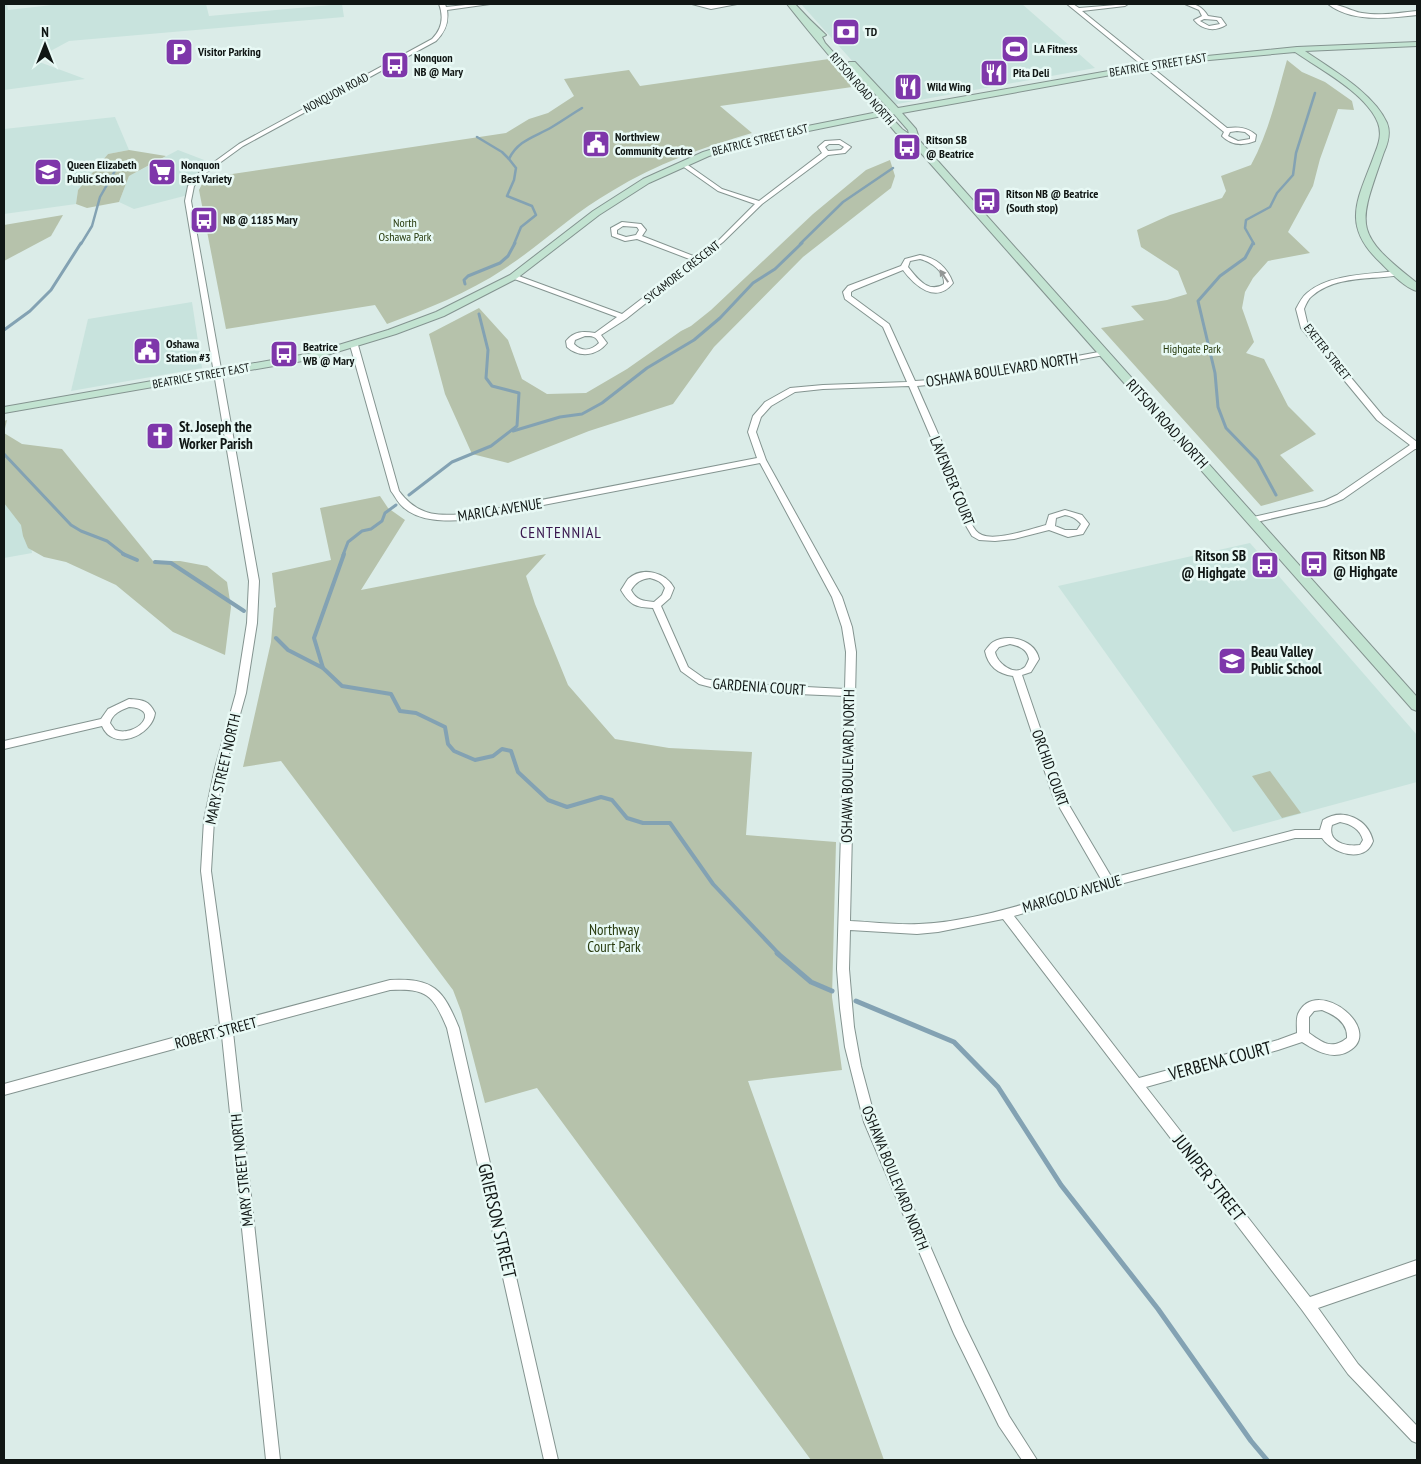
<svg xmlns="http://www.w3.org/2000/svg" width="1421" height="1464" viewBox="0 0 1421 1464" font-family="'PT Sans Narrow',sans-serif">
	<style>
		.built { fill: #c8e3dd }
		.green { fill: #b6c2ab }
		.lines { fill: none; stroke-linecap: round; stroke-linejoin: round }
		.stream-far3 { stroke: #83a2b3; stroke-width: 2.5 }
		.stream-far2 { stroke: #83a2b3; stroke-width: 3 }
		.stream-far1 { stroke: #83a2b3; stroke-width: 4 }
		.stream { stroke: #83a2b3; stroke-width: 5 }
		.street-casing { stroke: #849490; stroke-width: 2 }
		.secondary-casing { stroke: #849490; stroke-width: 2 }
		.street { fill: #fff; fill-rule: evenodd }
		.secondary { fill: #c2e3d1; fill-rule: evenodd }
		.oneway { fill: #939695 }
		.labels { text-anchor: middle; stroke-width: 5; stroke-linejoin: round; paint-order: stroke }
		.far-poi-label { font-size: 12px; font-weight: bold; fill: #101614; stroke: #e8f9f5; text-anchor: start }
		.far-street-label { font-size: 12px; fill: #101614; stroke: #e8f9f5 }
		.far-park-label { font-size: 12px; fill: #283b0e; stroke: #e8f9f5 }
		.street-label { font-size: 15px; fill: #101614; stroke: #e8f9f5 }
		.poi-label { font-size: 15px; font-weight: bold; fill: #101614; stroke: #e8f9f5; text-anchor: start }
		.park-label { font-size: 15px; fill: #283b0e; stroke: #e8f9f5 }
		.neighbourhood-label { font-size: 16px; letter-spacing: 1px; fill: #39174e; stroke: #e8f9f5 }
		.near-street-label { font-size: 18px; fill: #101614; stroke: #e8f9f5 }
	</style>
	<rect width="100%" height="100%" fill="#dbece8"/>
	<g class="built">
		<path d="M 4,4 L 7,4 L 8,10 L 61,4 L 206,4 L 209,16 L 342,4 L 344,17 L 69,41 L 34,60 L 85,79 L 4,90 Z"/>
		<path d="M 801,4 L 1022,4 L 1095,68 L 892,105 Z"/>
		<path d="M 115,117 L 129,150 L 108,154 L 78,190 L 76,204 L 4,214 L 4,129 Z"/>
		<path d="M 178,150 L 212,163 L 200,175 L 188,195 L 134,209 L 119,202 L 129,176 Z"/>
		<path d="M 192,302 L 202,368 L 71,391 L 88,319 Z"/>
		<path d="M 24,493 L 32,553 L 4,558 L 4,496 Z"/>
		<path d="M 1250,543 L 1417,735 L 1417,782 L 1233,832 L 1058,586 Z"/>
	</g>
	<g class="green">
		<path d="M 829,59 L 852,87 L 720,106 L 752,133 C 703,147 656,164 612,191 C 573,213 541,245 504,269 C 468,293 427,309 387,324 L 375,305 L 226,329 L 199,190 L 205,178 L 506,133 L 529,119 L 548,113 L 574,96 L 564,79 L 629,70 L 640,86 Z"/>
		<path d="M 1287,60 L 1302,72 L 1325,82 L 1352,101 L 1354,110 L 1338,109 L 1320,159 L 1313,186 L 1288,232 L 1310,253 L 1268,261 L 1253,278 L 1245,292 L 1242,308 L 1254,342 L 1246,353 L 1264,359 L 1288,406 L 1316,434 L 1280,455 L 1314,491 L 1261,506 L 1101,328 L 1144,320 L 1131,306 L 1167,300 L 1187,294 L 1178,271 L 1141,247 L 1137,230 L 1170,215 L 1222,198 L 1226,191 L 1221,176 L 1251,165 C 1269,132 1277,95 1287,60 Z"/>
		<path d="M 129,150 L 166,156 L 129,176 L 119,202 L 87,208 L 76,204 L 78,190 L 108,154 Z"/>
		<path d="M 890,160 L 895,176 L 891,188 L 803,257 L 714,347 L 673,404 L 589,431 L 508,463 L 472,454 L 445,394 L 429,334 L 479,308 L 508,340 L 522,379 L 547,394 L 586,393 L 627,369 L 681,331 L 691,326 L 711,310 L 813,214 L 866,170 Z"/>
		<path d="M 63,215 L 51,236 L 4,261 L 4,225 Z"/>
		<path d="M 7,420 L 4,433 L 22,444 L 62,449 L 153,561 L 180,561 L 207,566 L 227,582 L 231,607 L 225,655 L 173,632 L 116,585 L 66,562 L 44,557 L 28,548 L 23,536 L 21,525 L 4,503 L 4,421 Z"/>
		<path d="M 380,496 L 388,508 L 405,520 L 361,590 L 546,554 L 526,576 L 535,604 L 568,685 L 615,739 L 669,748 L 752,752 L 746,835 L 836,842 L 832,997 L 842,1070 L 748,1081 L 884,1460 L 811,1460 L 537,1088 L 485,1103 L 461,1011 L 453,990 L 281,761 L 243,767 L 271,642 L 274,608 L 276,607 L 272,573 L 331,560 L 320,508 Z"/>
		<path d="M 1270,771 L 1301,813 L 1282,818 L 1252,776 Z"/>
	</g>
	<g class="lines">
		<g class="stream-far3">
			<path d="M 477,137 L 502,152 L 509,159"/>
			<path d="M 81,244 L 92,226 L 100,197 L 116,169"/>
			<path d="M 514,244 L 521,227 L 536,215 L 532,206 L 507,196 L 514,180 L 516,168 L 509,159 C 518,140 535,137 552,127 C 562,121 572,114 582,108"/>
			<path d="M 800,244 L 843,202 L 893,168"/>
			<path d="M 1254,244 L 1245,228 L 1246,220 L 1270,207 L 1277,193 L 1293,175 L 1296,153 L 1315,93"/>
		</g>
		<g class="stream-far2">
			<path d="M 1253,243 L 1245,258 L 1220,276 L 1198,301 L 1215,373 L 1218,407 L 1226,428 L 1257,460 L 1276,495"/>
			<path d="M 465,284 L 464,280 L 468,276 L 500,263 L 508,256 L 515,243"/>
			<path d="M 4,330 L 30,311 L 51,290 L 81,243"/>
			<path d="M 513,431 L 560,417 L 582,414 L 602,403 L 647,368 L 694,340 L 720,318 L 753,283 L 775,269 L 802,243"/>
			<path d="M 4,454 L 71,525 L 81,531 L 107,541 L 125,555"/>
			<path d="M 409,495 L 452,462 L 491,446 L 517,426 L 519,393 L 492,386 L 486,378 L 488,350 L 479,314"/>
			<path d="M 343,555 L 348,542 L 362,531 L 371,529 L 382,521 L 385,513 L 396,505"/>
		</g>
		<g class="stream-far1">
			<path d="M 123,554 L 137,560"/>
			<path d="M 155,562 L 171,563 L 244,611"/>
			<path d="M 276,638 L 288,650 L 323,668 L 342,686 L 391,694 L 400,711 L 416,713 L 445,727 L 448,744 L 454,751 L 475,760 L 493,756 L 502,749 L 511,751 L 518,772 L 548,800 L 567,807 L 601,797 L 612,800 L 627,818 L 643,823 L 670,823 L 713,884 L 779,954"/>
			<path d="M 323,668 L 314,638 L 344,554"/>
		</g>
		<g class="stream">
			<path d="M 777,953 L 811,982 L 832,991"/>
			<path d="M 856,1001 L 954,1042 L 998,1087 L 1061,1185 L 1158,1309 L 1251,1441 L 1267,1460"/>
		</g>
		<defs>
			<g id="street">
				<path d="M 439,4 L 445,4 L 446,7 L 475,4 L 490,4 L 447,10 C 449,23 445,32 436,41 L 243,146 L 203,175 L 194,186 L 191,201 L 259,581 L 257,623 L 246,693 L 225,768 L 214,820 L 211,871 L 232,1022 L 390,980 C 434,978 443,989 459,1028 L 558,1460 L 544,1460 L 447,1028 C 433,995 427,988 390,990 L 233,1032 L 280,1460 L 266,1460 L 222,1036 L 4,1095 L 4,1084 L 220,1025 L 201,871 L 204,820 L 215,768 L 236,693 L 247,623 L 249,581 L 185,201 L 188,186 L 199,173 L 239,144 L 432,39 C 442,29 444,17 439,4 Z"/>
				<path d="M 692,4 L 711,5 L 737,4 L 711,9 Z"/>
				<path d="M 1067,4 L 1073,4 L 1079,8 L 1128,4 L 1125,6 L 1082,11 L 1227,128 C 1238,127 1247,127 1256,135 L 1255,141 C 1243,146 1231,145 1222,136 L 1224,132 ZM 1237,131 L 1245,132 L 1250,136 L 1250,139 L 1238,141 L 1228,136 L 1230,132 Z"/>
				<path d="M 1185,4 C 1196,3 1202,7 1208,16 L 1221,18 L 1226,25 C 1215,32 1202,30 1194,20 L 1202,16 L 1199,10 ZM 1204,19 L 1217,20 L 1220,24 L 1209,26 L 1200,21 Z"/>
				<path d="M 1328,4 C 1339,3 1350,11 1362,13 C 1380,16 1399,13 1417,11 L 1417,15 C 1389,18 1352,23 1328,4 Z"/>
				<path d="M 840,140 L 851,147 L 845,153 L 828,155 L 762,204 L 723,242 L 626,319 L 601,335 L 607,343 C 597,356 579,358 567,347 L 566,341 C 574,331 583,331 595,333 L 617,317 L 509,277 L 516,275 L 622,314 L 692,260 L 637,239 L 625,241 L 612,236 L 611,228 L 622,222 L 641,224 L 646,230 L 642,236 L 696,257 L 719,240 L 755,204 L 718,191 L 681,165 L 681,163 L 685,163 L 722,189 L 759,201 L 822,153 L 818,147 L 825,141 ZM 829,144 L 839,144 L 844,147 L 841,150 L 828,151 L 825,147 ZM 623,226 L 637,227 L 639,230 L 636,235 L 626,237 L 617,234 L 617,230 ZM 585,336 C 592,336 596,336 599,343 C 591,351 582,352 574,344 L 575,340 Z"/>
				<path d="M 920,255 C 937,258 947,267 953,283 C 936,305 914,285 903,270 L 854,290 L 851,292 L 851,296 L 889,324 L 915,381 L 959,378 L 1104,351 L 1108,353 L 1104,355 L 959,382 L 917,386 C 933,423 951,460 964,499 C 967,510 970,530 982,535 C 997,541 1031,529 1046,525 L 1049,515 L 1065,510 L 1082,515 L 1089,524 L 1083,534 L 1068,537 L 1049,530 L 1014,539 L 995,541 L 979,540 L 972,536 L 962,519 L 947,475 L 909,386 L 823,389 L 795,392 L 771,406 L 761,417 L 756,432 L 766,460 L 842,597 L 852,627 L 856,652 L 850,921 C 872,922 896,925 919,924 C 981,921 1042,898 1102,881 L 1053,796 L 1013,676 C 998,674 988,666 985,651 C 987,648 990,644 993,642 C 1009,633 1035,640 1039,659 L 1031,672 L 1022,675 L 1063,795 L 1112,878 L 1295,830 L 1320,830 L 1323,820 C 1343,807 1368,819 1373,841 C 1372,844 1369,849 1366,851 C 1352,860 1330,850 1322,838 L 1295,838 L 1109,887 L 1014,916 L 1139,1078 L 1278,1040 L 1297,1033 C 1297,1027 1296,1019 1298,1014 C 1317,973 1390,1034 1345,1053 C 1329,1059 1315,1050 1302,1042 L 1278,1050 L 1146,1087 L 1310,1297 L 1417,1260 L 1417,1274 L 1318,1308 L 1358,1364 L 1417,1426 L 1417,1443 L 1412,1441 L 1348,1374 L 1302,1310 L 1003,919 L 938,932 L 917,934 L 850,930 L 849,969 L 854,1027 L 861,1066 L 876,1122 L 964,1324 L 1009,1416 L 1037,1460 L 1022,1460 L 999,1426 L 954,1334 L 864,1122 L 845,1047 L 840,1008 L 837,969 L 845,696 L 726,691 L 699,684 L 681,671 L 653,608 C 635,607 630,605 621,590 C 623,587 626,582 628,579 C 642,566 666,572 674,588 L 670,598 L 661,606 L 688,667 L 705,679 L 726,683 L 845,689 L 846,652 L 842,627 L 832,597 L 760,463 L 466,520 C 446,521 419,522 403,507 C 398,503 395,496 391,491 L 350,345 L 351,343 L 357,343 L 358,345 L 399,491 C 420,519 442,516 474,513 L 757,458 L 748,432 L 753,416 L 765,402 L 790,388 L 823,385 L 907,382 L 883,327 L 845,299 L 843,292 L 848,286 L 901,266 L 905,259 ZM 920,259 C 932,262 945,272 944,284 C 928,294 917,278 908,267 L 910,261 ZM 1065,515 C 1072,516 1077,519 1081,524 L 1077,530 L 1065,530 L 1055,526 L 1056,518 ZM 650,578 C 657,580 662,582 665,588 L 662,595 L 654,602 C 643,601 636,600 631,590 C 636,582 641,579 650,578 ZM 1010,644 C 1019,646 1027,649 1029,659 C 1028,661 1027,664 1025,667 C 1014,677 997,663 995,652 L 999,647 ZM 1340,822 C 1351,824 1360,829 1363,840 L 1360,845 C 1346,847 1327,842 1332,825 ZM 1322,1010 C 1335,1015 1348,1023 1347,1038 C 1332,1050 1323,1043 1309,1033 L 1309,1017 L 1314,1011 Z"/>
				<path d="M 1398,271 L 1402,273 L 1401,275 C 1372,280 1336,275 1312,296 C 1308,299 1306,304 1304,309 L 1308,326 L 1383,416 L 1417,442 L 1417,449 L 1415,449 L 1343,499 L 1326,506 L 1252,523 L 1249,522 L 1248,520 L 1249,518 L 1324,501 L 1337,495 L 1410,445 L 1377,420 L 1301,328 L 1296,309 C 1299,303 1302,297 1307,293 C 1328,274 1371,274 1398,271 Z"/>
				<path d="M 129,699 C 142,700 149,700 155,713 C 152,736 113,752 102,726 L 4,749 L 4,741 L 101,719 L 108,709 ZM 129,707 C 163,709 136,738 115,730 L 110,723 C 112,714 121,710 129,707 Z"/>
			</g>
			<path id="secondary" d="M 787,4 L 795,4 C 805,15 815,25 826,35 L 822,37 L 825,43 L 886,111 L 890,110 L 849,66 L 849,62 L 855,62 L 898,108 L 1177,59 L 1297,47 L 1417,42 L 1417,46 L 1305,51 C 1331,69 1374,93 1387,123 C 1391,133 1388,143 1384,152 C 1358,227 1352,232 1417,283 L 1417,291 C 1405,288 1390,272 1381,263 C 1339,224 1359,198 1375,153 C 1379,143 1382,134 1378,123 C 1367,94 1320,69 1295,52 L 1177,63 L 902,113 L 916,129 L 920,141 L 1417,697 L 1417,711 L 1412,709 L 913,144 L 896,133 L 882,116 L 754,142 L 709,156 L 649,183 L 599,215 L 516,279 L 444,316 L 396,334 L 314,359 L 4,413 L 4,407 L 312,353 L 388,330 L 436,312 L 510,275 L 593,211 L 643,179 L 703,152 L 752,137 L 878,112 C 847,77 816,41 787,4 ZM 894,114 L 908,130 L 909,134 L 902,129 L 889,115 Z"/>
		</defs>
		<use href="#street" class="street-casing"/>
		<use href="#secondary" class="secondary-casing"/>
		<use href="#street" class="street"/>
		<use href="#secondary" class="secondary"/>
	</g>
	<defs><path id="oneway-solid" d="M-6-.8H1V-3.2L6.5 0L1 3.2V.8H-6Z" transform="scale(1.25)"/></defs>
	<use class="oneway" href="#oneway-solid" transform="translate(944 276) rotate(-124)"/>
	<defs>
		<symbol id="bank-square" viewBox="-11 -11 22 22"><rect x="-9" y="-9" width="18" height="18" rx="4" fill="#7e37aa" stroke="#e8f9f5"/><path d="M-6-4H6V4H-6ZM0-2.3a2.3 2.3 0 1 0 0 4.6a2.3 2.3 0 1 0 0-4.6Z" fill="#fff"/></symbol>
		<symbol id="stadium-square" viewBox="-11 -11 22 22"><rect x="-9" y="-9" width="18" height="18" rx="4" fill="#7e37aa" stroke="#e8f9f5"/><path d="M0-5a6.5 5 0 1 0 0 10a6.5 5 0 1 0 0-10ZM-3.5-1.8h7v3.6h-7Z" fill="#fff"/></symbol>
		<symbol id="parking-square" viewBox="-11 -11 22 22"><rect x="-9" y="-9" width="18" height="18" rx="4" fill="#7e37aa" stroke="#e8f9f5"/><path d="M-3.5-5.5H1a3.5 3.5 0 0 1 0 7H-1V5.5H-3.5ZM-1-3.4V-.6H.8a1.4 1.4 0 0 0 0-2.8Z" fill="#fff"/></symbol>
		<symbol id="bus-square" viewBox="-11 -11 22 22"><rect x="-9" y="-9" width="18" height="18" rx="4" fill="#7e37aa" stroke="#e8f9f5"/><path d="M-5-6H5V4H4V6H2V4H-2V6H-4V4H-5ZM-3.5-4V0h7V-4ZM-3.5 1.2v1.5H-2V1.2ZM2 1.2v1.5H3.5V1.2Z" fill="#fff"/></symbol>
		<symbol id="restaurant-square" viewBox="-11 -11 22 22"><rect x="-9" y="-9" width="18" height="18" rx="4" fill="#7e37aa" stroke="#e8f9f5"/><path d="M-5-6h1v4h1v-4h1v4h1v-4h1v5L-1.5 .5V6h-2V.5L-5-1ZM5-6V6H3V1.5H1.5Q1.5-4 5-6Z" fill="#fff"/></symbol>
		<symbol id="civic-square" viewBox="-11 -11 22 22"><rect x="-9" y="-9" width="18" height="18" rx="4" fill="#7e37aa" stroke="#e8f9f5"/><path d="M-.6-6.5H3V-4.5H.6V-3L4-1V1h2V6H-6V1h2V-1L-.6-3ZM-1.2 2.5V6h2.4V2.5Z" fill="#fff"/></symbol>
		<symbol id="school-square" viewBox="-11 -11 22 22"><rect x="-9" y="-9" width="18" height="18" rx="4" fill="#7e37aa" stroke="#e8f9f5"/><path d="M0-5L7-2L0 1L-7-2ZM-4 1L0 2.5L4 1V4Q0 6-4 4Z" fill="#fff"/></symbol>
		<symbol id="supermarket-square" viewBox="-11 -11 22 22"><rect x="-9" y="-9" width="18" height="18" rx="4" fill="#7e37aa" stroke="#e8f9f5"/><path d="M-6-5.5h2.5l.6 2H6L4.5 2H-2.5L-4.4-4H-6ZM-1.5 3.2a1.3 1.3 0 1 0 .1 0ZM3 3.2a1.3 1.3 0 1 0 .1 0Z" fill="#fff"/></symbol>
		<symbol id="church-square" viewBox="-11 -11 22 22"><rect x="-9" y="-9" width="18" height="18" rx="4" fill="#7e37aa" stroke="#e8f9f5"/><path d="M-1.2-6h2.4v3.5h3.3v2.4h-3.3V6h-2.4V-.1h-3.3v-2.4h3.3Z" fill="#fff"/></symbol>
	</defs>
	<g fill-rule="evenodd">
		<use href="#bank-square" x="830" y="16" width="32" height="32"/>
		<use href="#stadium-square" x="999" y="33" width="32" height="32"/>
		<use href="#parking-square" x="163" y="36" width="32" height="32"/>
		<use href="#bus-square" x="379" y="49" width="32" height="32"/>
		<use href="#restaurant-square" x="978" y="57" width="32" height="32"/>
		<use href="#restaurant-square" x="892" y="71" width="32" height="32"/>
		<use href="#civic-square" x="580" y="128" width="32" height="32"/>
		<use href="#bus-square" x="891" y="131" width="32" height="32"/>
		<use href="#school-square" x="32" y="156" width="32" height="32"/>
		<use href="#supermarket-square" x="146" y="156" width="32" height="32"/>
		<use href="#bus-square" x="971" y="185" width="32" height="32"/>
		<use href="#bus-square" x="188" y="204" width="32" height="32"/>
		<use href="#civic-square" x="131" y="335" width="32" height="32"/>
		<use href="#bus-square" x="268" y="338" width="32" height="32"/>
		<use href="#church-square" x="144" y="420" width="32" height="32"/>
		<use href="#bus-square" x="1298" y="548" width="32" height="32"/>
		<use href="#bus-square" x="1249" y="549" width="32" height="32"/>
		<use href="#school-square" x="1216" y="645" width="32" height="32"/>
	</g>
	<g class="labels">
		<g class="far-poi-label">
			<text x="865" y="36">TD</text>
			<text x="1034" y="53">LA Fitness</text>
			<text x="198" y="56">Visitor Parking</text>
			<text x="414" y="62">Nonquon<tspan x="414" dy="14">NB @ Mary</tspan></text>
			<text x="1013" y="77">Pita Deli</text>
			<text x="927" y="91">Wild Wing</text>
			<text x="615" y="141">Northview<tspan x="615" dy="14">Community Centre</tspan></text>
			<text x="926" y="144">Ritson SB<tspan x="926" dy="14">@ Beatrice</tspan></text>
			<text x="67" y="169">Queen Elizabeth<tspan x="67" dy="14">Public School</tspan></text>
			<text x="181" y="169">Nonquon<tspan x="181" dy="14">Best Variety</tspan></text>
			<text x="1006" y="198">Ritson NB @ Beatrice<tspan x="1006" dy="14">(South stop)</tspan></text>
			<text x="223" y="224">NB @ 1185 Mary</text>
			<text x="166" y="348">Oshawa<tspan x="166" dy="14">Station #3</tspan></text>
			<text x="303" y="351">Beatrice<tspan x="303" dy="14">WB @ Mary</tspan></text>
		</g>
		<g class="far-street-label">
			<text transform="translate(1158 65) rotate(-9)" y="4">BEATRICE STREET EAST</text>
			<text transform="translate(862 89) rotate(49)" y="4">RITSON ROAD NORTH</text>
			<text transform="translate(336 93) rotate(-28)" y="4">NONQUON ROAD</text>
			<text transform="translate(760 140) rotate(-14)" y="4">BEATRICE STREET EAST</text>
			<text transform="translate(682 272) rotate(-38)" y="4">SYCAMORE CRESCENT</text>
			<text transform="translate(1327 352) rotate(52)" y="4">EXETER STREET</text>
			<text transform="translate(201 376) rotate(-10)" y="4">BEATRICE STREET EAST</text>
		</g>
		<g class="far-park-label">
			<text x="405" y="227">North<tspan x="405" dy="14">Oshawa Park</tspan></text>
			<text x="1192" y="353">Highgate Park</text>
		</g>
		<g class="street-label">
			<text transform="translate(1002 370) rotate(-9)" y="5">OSHAWA BOULEVARD NORTH</text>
			<text transform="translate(1167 424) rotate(48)" y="5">RITSON ROAD NORTH</text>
			<text transform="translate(952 481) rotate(68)" y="5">LAVENDER COURT</text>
			<text transform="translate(500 510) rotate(-9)" y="5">MARICA AVENUE</text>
			<text transform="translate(759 687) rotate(4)" y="5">GARDENIA COURT</text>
			<text transform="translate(848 766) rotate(-89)" y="5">OSHAWA BOULEVARD NORTH</text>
			<text transform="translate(1050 768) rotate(70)" y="5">ORCHID COURT</text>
			<text transform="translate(223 769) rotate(-77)" y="5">MARY STREET NORTH</text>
			<text transform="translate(1072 894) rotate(-16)" y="5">MARIGOLD AVENUE</text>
			<text transform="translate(216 1033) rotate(-15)" y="5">ROBERT STREET</text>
			<text transform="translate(242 1170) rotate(-96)" y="5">MARY STREET NORTH</text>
			<text transform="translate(895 1178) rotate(68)" y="5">OSHAWA BOULEVARD NORTH</text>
		</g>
		<g class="poi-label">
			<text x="179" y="432">St. Joseph the<tspan x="179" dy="17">Worker Parish</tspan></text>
			<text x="1333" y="560">Ritson NB<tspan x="1333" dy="17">@ Highgate</tspan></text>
			<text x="1246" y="561" text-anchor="end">Ritson SB<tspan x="1246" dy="17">@ Highgate</tspan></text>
			<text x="1251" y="657">Beau Valley<tspan x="1251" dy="17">Public School</tspan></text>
		</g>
		<g class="park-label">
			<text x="614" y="935">Northway<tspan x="614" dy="17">Court Park</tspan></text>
		</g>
		<g class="neighbourhood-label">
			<text x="561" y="538">CENTENNIAL</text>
		</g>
		<g class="near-street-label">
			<text transform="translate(1220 1061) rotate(-15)" y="6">VERBENA COURT</text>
			<text transform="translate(1209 1178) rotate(52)" y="6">JUNIPER STREET</text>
			<text transform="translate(497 1221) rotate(77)" y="6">GRIERSON STREET</text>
		</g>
	</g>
	<rect width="1421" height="1464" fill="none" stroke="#101614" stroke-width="10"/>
	<g transform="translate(45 45)" stroke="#e8f9f5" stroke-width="4" paint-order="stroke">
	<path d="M0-4L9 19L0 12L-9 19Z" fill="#101614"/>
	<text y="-8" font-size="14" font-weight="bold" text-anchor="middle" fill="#101614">N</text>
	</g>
</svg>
